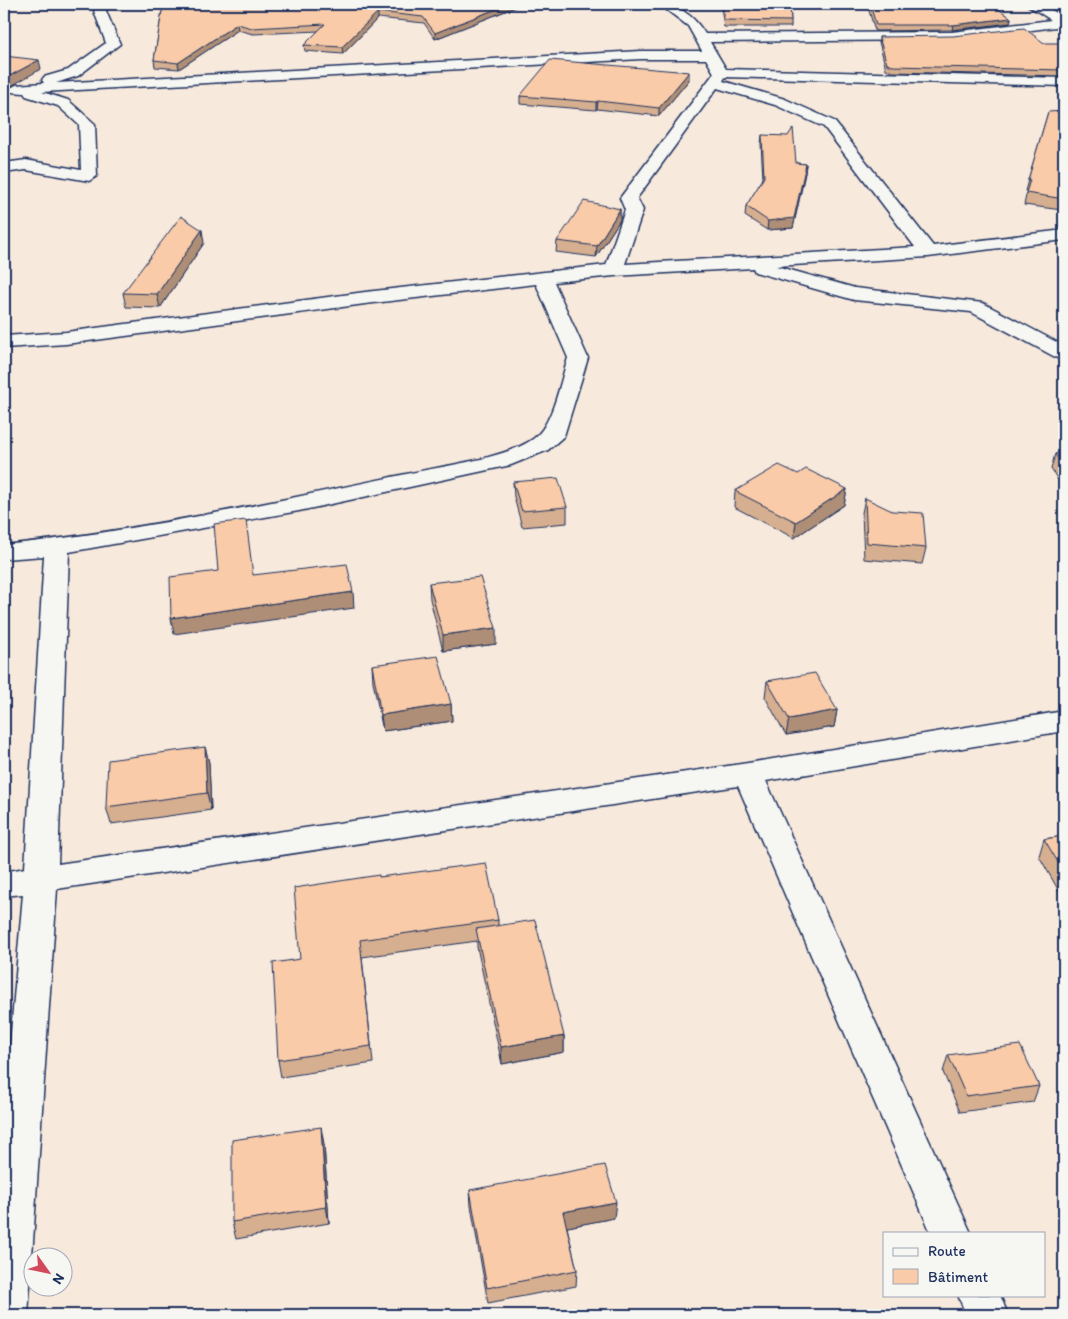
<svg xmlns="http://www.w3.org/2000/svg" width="1068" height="1319" viewBox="0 0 1068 1319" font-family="Itim,sans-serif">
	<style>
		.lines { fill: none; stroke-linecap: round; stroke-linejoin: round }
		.minor-casing { stroke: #1b2f5e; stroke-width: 3 }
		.minor { fill: #f6f6f2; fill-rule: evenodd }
		.wall { fill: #d6af90; stroke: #1b2f5e }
		.shaded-wall { fill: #ae8e76; stroke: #1b2f5e }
		.building { fill: #f9cba8; stroke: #1b2f5e }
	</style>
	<rect width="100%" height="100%" fill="#f7e9dc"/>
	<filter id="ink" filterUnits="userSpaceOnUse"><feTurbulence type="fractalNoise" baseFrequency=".02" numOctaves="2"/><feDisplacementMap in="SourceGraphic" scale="10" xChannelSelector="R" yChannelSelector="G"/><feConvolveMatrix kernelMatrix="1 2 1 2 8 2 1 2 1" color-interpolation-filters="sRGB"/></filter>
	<g filter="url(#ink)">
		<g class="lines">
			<defs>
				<g id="minor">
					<path d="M 99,4 L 111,4 L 106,11 L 120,44 L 78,76 L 56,83 L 641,51 L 702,51 L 688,26 L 659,4 C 679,4 695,17 705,34 L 952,32 L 1051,20 L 1026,4 L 1041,4 L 1064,17 L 1064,26 L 952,40 L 710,42 L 726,69 L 1064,78 L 1064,86 L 725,77 L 723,81 L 785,99 L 834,121 L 933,246 L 1064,230 L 1064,240 L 928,257 L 776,266 L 855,288 L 983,303 L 1064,346 L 1064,360 L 1057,358 L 971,312 L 854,300 L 755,272 L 753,268 L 614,276 L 554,282 L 588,358 L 564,436 L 548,450 L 511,465 L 299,511 L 69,552 L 58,864 L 748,763 L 1064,711 L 1064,731 L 766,781 L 971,1233 L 931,1233 L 738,786 L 57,889 L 28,1315 L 4,1315 L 4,1113 L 23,894 L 4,896 L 4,872 L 25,868 L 44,556 L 4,559 L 4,545 C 139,531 273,502 406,474 C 441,466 504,459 533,439 C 553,425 560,382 568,358 L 536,284 L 365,304 L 66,344 L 4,348 L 4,336 L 66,332 L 365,292 L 606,265 L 625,210 L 620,198 L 714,73 L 706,59 L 641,59 L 42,92 L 68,100 L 95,124 L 97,176 L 89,181 L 26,170 L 4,173 L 4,163 L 26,160 L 81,170 L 79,125 L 58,106 L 26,96 L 24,93 L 11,92 L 9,89 L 16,85 L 44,83 L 42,80 L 44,77 L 68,70 L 106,43 L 94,11 ZM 717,88 L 775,105 L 824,127 L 915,247 L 625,264 L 643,210 L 637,198 Z"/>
					<path d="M 958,1295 L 1000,1295 L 1008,1315 L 966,1315 Z"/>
				</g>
			</defs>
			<use href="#minor" class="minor-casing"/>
			<use href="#minor" class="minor"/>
		</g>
		<g class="wall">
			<path d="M 523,4 L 435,39 L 424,23 L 378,18 L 343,54 L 305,51 L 304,45 L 319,31 L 253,34 L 238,30 L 179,69 L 155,67 L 154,60 L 162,11 Z"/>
			<path d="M 707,4 L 790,4 L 791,21 L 791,27 L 724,27 L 721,7 L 707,6 Z"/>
			<path d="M 867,4 L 992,4 L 1011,18 L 1010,23 L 952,30 L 875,31 Z"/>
			<path d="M 879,37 L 1044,43 L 1064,49 L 1064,76 L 892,72 L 886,69 L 879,42 Z"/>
			<path d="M 689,80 L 659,116 L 597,109 L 596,110 L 520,104 L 520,96 Z"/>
			<path d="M 1048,112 L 1064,199 L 1062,210 L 1024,205 L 1027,191 L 1025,191 L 1028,180 Z"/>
			<path d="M 762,135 L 796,163 L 806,164 L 805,173 L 793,228 L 767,230 L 745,216 L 746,206 L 763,179 L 761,144 Z"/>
			<path d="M 620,209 L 620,220 L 596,257 L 556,252 L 557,241 Z"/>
			<path d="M 204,243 L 160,308 L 126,307 L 123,293 Z"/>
			<path d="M 1064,453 L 1064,489 L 1051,469 L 1055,454 Z"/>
			<path d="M 513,482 L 567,507 L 567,523 L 522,527 L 514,497 Z"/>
			<path d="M 847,489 L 844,505 L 794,538 L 734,507 L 735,491 Z"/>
			<path d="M 865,498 L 926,548 L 922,564 L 864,559 L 862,513 Z"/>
			<path d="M 429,583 L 496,644 L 443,651 L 430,599 Z"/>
			<path d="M 372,665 L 451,704 L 452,721 L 383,731 L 373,682 Z"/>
			<path d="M 767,681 L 837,710 L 834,727 L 786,735 L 765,697 Z"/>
			<path d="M 205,747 L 209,763 L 211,810 L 111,824 L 106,807 Z"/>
			<path d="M 1064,836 L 1064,900 L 1039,856 L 1044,839 Z"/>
			<path d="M 379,877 L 498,920 L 498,926 L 564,1036 L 564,1052 L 502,1064 L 477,947 L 477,941 L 362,957 L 373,1063 L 281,1077 L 278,1060 L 300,959 Z"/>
			<path d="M 948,1055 L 1039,1086 L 1033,1102 L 960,1112 L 943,1072 Z"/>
			<path d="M 324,1144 L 329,1223 L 236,1239 L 232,1222 Z"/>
			<path d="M 470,1190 L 614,1218 L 567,1227 L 577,1270 L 576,1286 L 488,1303 L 471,1206 Z"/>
		</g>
		<g class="shaded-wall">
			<path d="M 509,4 L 523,4 L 435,39 L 435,33 Z"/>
			<path d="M 378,12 L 378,18 L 343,54 L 342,47 Z"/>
			<path d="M 1011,18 L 1010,23 L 952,30 L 953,25 Z"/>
			<path d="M 237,24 L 238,30 L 179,69 L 178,63 Z"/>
			<path d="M 39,60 L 41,69 L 4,90 L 4,79 Z"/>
			<path d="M 689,72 L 689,80 L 659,116 L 659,108 Z"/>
			<path d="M 598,101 L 597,109 L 596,110 L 596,102 Z"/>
			<path d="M 806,164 L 805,173 L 793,228 L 767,230 L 768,221 Z"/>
			<path d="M 620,209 L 620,220 L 596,257 L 597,246 Z"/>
			<path d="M 202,230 L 204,243 L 160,308 L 157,294 Z"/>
			<path d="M 847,489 L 844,505 L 794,538 L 796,522 Z"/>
			<path d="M 353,592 L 354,608 L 174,634 L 171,618 Z"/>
			<path d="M 496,628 L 496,644 L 443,651 L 443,635 Z"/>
			<path d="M 451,704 L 452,721 L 383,731 L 381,715 Z"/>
			<path d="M 837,710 L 834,727 L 786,735 L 789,719 Z"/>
			<path d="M 205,747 L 209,763 L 211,810 L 207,793 Z"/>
			<path d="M 564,1036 L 564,1052 L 502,1064 L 501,1047 Z"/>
			<path d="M 321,1127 L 324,1144 L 329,1223 L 326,1207 Z"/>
			<path d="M 616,1202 L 614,1218 L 563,1228 L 563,1212 Z"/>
		</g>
		<g class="building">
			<path d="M 172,4 L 509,4 L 435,33 L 423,17 L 378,12 L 342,47 L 304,45 L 325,24 L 252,28 L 237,24 L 178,63 L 154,60 L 162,11 Z"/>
			<path d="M 722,4 L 790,4 L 791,21 L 725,20 Z"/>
			<path d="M 870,4 L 992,4 L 1011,18 L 953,25 L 876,25 Z"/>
			<path d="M 1024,28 L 1044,43 L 1060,43 L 1064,49 L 1064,70 L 893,66 L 887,64 L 879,37 L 953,36 Z"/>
			<path d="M 4,56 L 39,60 L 4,79 Z"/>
			<path d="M 550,60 L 689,72 L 659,108 L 598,101 L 596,102 L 520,96 Z"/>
			<path d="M 1064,111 L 1064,199 L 1026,193 L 1030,180 L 1028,180 L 1048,112 Z"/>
			<path d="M 793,128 L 796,163 L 806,164 L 794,218 L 768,221 L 746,206 L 764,177 L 762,135 L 788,136 Z"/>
			<path d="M 584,201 L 620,209 L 597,246 L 557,241 Z"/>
			<path d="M 181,216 L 202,230 L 157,294 L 123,293 Z"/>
			<path d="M 1064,453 L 1064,467 L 1055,454 Z"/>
			<path d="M 779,465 L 798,474 L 806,469 L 847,489 L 796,522 L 735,491 Z"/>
			<path d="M 558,478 L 567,507 L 522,511 L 513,482 Z"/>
			<path d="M 865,498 L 892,511 L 923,513 L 926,548 L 867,543 Z"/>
			<path d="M 246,520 L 253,575 L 347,564 L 353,592 L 171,618 L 170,577 L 218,571 L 214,524 Z"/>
			<path d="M 480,577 L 496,628 L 443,635 L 429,583 Z"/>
			<path d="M 438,656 L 451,704 L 381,715 L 372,665 Z"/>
			<path d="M 815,673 L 837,710 L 789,719 L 767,681 Z"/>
			<path d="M 205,747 L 207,793 L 106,807 L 108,760 Z"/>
			<path d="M 1064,836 L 1064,872 L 1044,839 Z"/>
			<path d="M 486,863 L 498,920 L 360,940 L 371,1046 L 278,1060 L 273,963 L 300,959 L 294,888 L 379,875 L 379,877 Z"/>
			<path d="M 535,920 L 564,1036 L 501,1047 L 476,929 Z"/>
			<path d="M 1020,1045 L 1039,1086 L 966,1096 L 948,1055 Z"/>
			<path d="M 321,1127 L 326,1207 L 232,1222 L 232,1140 Z"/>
			<path d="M 605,1165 L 616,1202 L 563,1212 L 577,1270 L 487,1288 L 470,1190 Z"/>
		</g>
	</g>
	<rect width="1068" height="1319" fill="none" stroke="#f6f6f2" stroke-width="20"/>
	<rect x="10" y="10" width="1048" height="1299" fill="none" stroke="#1b2f5e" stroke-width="2" filter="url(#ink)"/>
	<rect x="883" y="1232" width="162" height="65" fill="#f6f6f2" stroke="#9ea6b7"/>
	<rect x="893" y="1248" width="25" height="8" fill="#f6f6f2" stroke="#9ea6b7"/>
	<text x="928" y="1256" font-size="15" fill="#1b2f5e">Route</text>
	<rect x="893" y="1269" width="25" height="15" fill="#f9cba8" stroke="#9ea6b7"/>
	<text x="928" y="1282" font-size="15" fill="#1b2f5e">Bâtiment</text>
	<g transform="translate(48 1272) rotate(123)"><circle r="24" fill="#f6f6f2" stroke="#9ea6b7"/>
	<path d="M0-4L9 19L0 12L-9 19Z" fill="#d1495b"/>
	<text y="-8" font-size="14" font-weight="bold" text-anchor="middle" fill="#1b2f5e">N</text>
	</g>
</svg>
